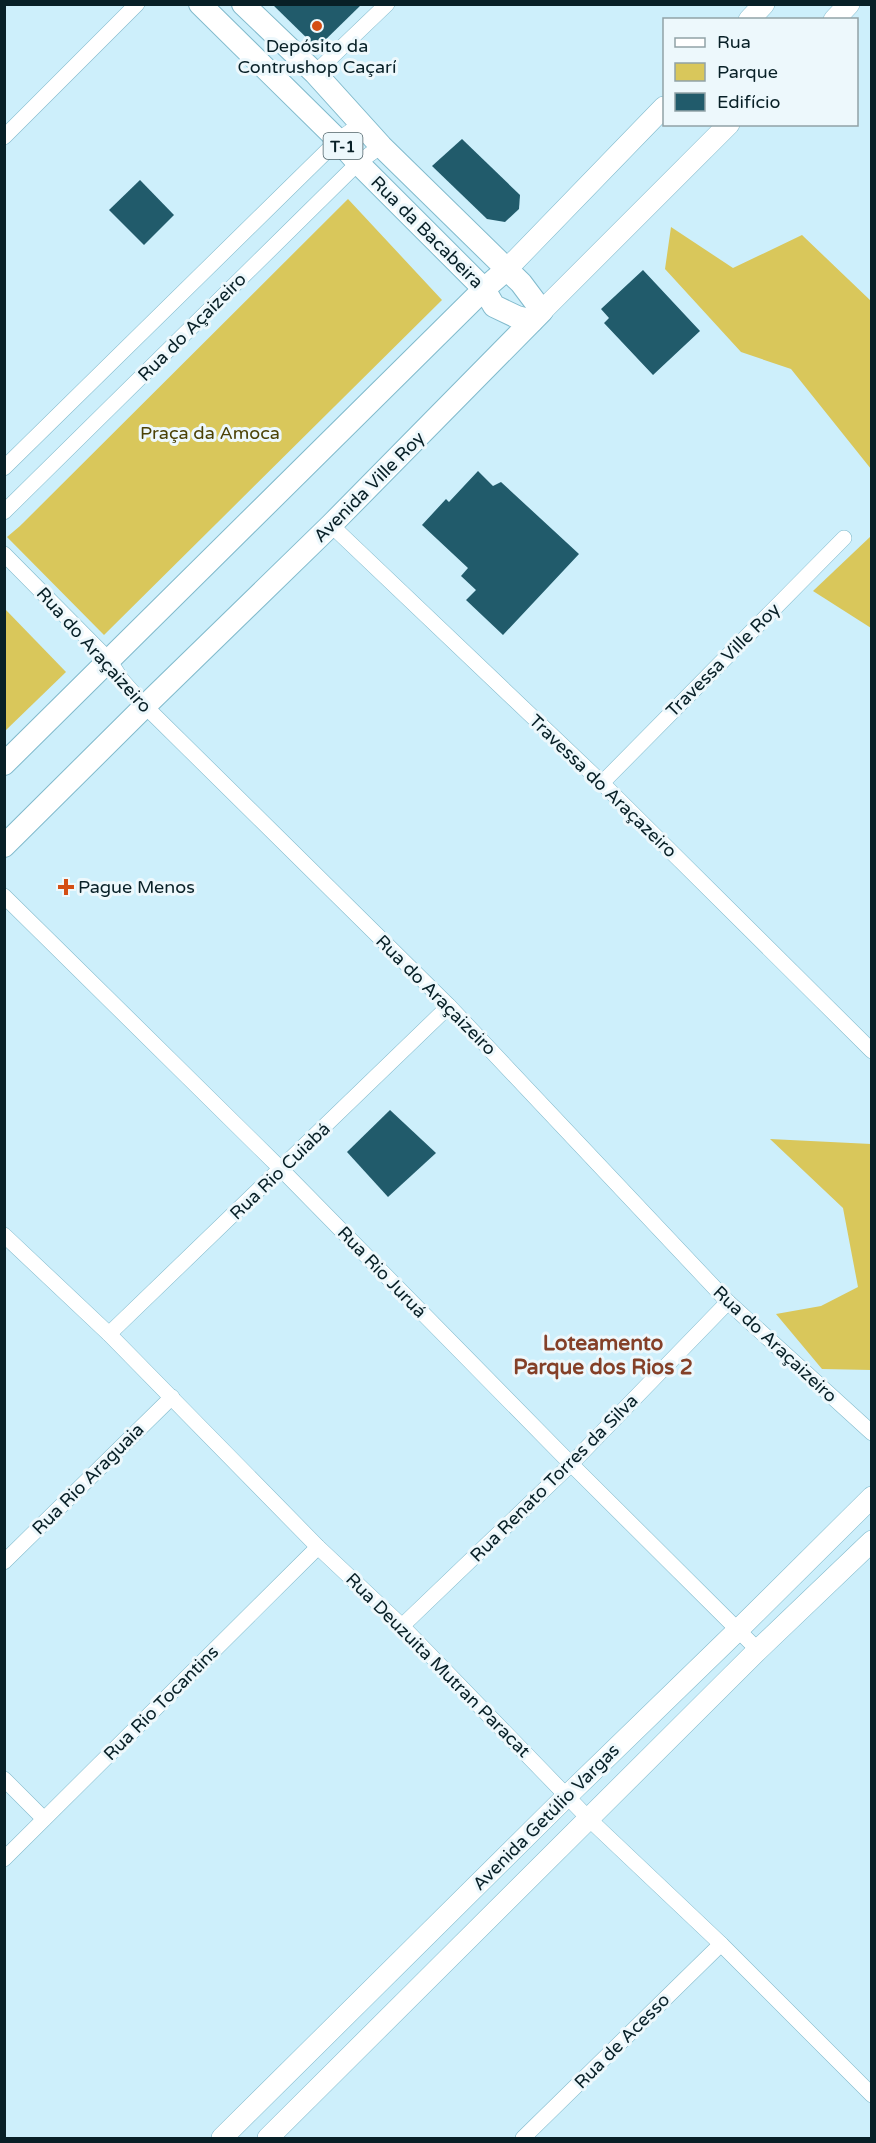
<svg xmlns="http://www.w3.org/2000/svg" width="876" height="2143" viewBox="0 0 876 2143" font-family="'Varela Round',sans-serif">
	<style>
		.green { fill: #d9c75b }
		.building { fill: #215b6b }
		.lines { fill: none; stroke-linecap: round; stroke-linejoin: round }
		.minor-casing { stroke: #81bacc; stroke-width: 16 }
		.secondary-casing { stroke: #81bacc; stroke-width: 22 }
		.primary-casing { stroke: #81bacc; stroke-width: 24 }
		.minor { stroke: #fff; stroke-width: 15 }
		.secondary { stroke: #fff; stroke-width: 21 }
		.primary { stroke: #fff; stroke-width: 22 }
		.poi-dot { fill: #d44e14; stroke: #edf8fc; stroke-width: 2 }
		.labels { text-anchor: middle; stroke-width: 6; stroke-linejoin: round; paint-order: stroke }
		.shield { fill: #edf8fc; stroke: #4d6167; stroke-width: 1.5 }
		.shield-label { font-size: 16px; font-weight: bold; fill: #082027 }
		.poi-label { font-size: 18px; fill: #082027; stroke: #edf8fc }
		.street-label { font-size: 18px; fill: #082027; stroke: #edf8fc }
		.park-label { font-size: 18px; fill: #4b4105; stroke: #edf8fc }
		.quarter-label { font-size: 21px; font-weight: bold; fill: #844028; stroke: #edf8fc }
	</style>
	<rect width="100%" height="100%" fill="#cdeffb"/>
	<g class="green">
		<path d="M 348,199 L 442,300 L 104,635 L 7,537 L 20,526 Z"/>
		<path d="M 671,227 L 733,268 L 802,235 L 871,301 L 871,469 L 791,369 L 741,352 L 665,269 Z"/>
		<path d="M 871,536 L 871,628 L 813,591 Z"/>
		<path d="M 5,609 L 66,672 L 5,731 Z"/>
		<path d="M 770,1139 L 871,1144 L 871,1370 L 822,1369 L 776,1314 L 821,1306 L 858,1287 L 843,1208 Z"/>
	</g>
	<g class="building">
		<path d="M 272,4 L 362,4 L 317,48 Z"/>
		<path d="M 462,139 L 520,195 L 519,209 L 505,222 L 487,219 L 432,166 Z"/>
		<path d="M 140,180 L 174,215 L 144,245 L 109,210 Z"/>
		<path d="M 643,270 L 700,331 L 653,375 L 604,323 L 609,318 L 601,309 Z"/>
		<path d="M 478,471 L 493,486 L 501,482 L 579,554 L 503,635 L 466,600 L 476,590 L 461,576 L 468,568 L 422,525 L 446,499 L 449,502 Z"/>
		<path d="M 390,1110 L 436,1153 L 388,1197 L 347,1152 Z"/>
	</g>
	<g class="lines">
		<defs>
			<g id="minor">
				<path d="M 315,73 L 387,4"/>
				<path d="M 4,137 L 137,4"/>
				<path d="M 4,468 L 338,140 L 361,124"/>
				<path d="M 4,512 L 358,163 L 381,146"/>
				<path d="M 331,525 L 602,783 L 872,1051"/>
				<path d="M 4,554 L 109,660 L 122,680 L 145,706 L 449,1006 L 728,1302 L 872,1433"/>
				<path d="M 602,783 L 844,538"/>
				<path d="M 4,896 L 281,1169 L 571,1464 L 758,1650"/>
				<path d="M 4,1235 L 109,1334 L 318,1547 L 402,1626 L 590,1820 L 721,1944 L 872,2095"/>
				<path d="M 109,1334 L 449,1006"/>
				<path d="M 4,1562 L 172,1397"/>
				<path d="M 402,1626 L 571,1464 L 728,1302"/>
				<path d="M 4,1779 L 44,1819"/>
				<path d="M 4,1859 L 318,1547"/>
				<path d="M 523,2138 L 721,1944"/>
			</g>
			<g id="secondary">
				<path d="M 749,20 L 764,4"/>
				<path d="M 834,20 L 849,4"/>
				<path d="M 507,269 L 664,107"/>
				<path d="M 542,311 L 729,124"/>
				<path d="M 222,2138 L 567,1796 L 738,1630 L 872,1497"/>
				<path d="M 268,2138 L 758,1650 L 872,1541"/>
			</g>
			<g id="primary">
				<path d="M 200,4 L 338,140 L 358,163 L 484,289 L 494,306 L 517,317 L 532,321"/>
				<path d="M 4,764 L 484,289 L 507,269"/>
				<path d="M 4,846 L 145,706 L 331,525 L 542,311 L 521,283 L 381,146 L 315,73 L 243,4"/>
			</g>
		</defs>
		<use href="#minor" class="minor-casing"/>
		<use href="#secondary" class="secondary-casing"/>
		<use href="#primary" class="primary-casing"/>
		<use href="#minor" class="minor"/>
		<use href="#secondary" class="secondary"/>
		<use href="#primary" class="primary"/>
	</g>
	<g class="poi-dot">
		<circle cx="317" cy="26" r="6"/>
		<path d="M63 878h6v6h6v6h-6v6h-6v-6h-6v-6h6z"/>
	</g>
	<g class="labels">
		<rect class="shield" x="323.5" y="133" width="39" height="26" rx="4.5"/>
		<g class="shield-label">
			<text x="343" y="152">T-1</text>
		</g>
		<g class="poi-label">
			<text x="317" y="52">Depósito da<tspan x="317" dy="21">Contrushop Caçarí</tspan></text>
			<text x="78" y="893" text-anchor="start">Pague Menos</text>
		</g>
		<g class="street-label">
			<text transform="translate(427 232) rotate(45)" y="6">Rua da Bacabeira</text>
			<text transform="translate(192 327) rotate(-45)" y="6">Rua do Açaizeiro</text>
			<text transform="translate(369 487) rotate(-45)" y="6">Avenida Ville Roy</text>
			<text transform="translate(94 650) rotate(48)" y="6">Rua do Araçaizeiro</text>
			<text transform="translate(723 660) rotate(-45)" y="6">Travessa Ville Roy</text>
			<text transform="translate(603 786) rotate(44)" y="6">Travessa do Araçazeiro</text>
			<text transform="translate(436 995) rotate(45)" y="6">Rua do Araçaizeiro</text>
			<text transform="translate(280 1171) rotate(-44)" y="6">Rua Rio Cuiabá</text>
			<text transform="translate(382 1272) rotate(46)" y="6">Rua Rio Juruá</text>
			<text transform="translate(775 1344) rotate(43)" y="6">Rua do Araçaizeiro</text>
			<text transform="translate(554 1478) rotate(-45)" y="6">Rua Renato Torres da Silva</text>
			<text transform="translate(88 1479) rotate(-45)" y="6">Rua Rio Araguaia</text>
			<text transform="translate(438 1665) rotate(45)" y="6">Rua Deuzuita Mutran Paracat</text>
			<text transform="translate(161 1703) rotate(-45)" y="6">Rua Rio Tocantins</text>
			<text transform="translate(546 1817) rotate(-45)" y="6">Avenida Getúlio Vargas</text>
			<text transform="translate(622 2041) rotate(-45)" y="6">Rua de Acesso</text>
		</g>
		<g class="park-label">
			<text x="210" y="439">Praça da Amoca</text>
		</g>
		<g class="quarter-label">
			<text x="603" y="1350">Loteamento<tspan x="603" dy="24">Parque dos Rios 2</tspan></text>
		</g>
	</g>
	<rect width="876" height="2143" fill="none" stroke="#082027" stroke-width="12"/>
	<rect x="663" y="18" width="195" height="108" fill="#edf8fc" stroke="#91a2a7" stroke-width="1.5"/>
	<rect x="675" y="38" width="30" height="9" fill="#ffffff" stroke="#91a2a7" stroke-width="1.5"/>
	<text x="717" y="48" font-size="18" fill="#082027">Rua</text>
	<rect x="675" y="63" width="30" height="18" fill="#d9c75b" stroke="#91a2a7" stroke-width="1.5"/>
	<text x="717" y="78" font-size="18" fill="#082027">Parque</text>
	<rect x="675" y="93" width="30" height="18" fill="#215b6b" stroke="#91a2a7" stroke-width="1.5"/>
	<text x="717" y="108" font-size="18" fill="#082027">Edifício</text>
</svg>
